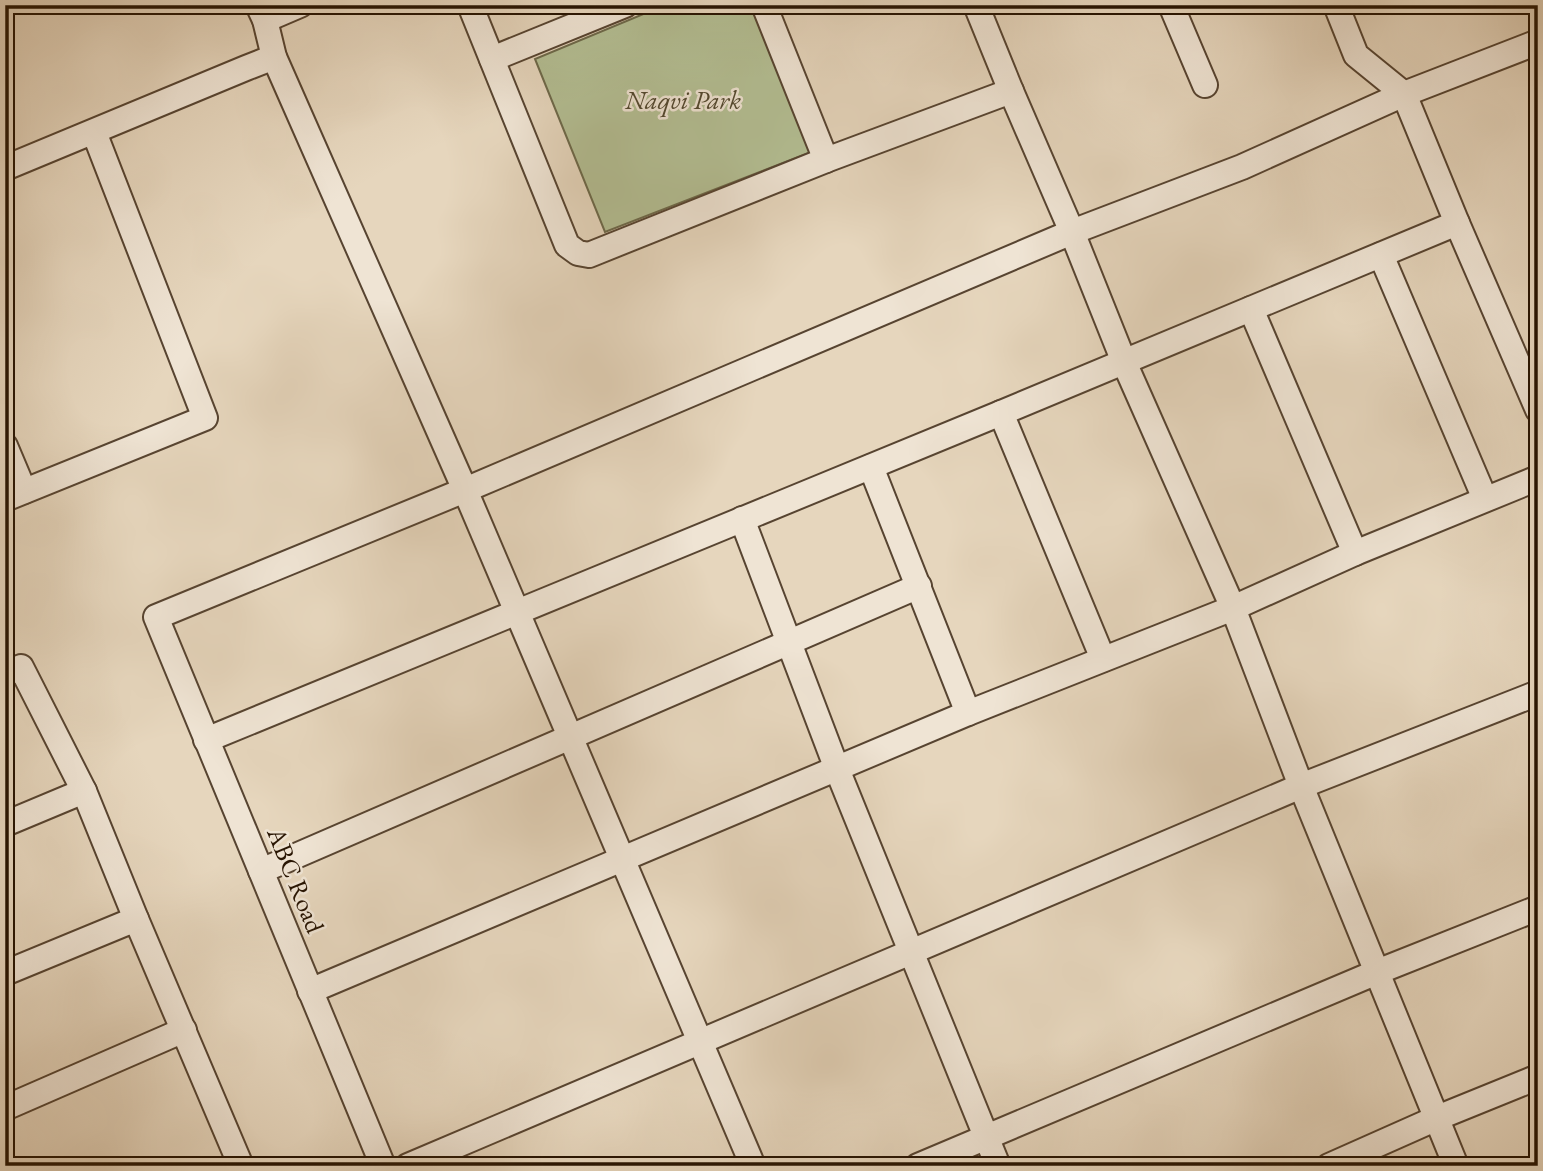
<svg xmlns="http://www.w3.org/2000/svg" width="1543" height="1171" viewBox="0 0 1543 1171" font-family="'EB Garamond',serif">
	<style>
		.green { fill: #b3be93; stroke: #6d694a; stroke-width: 2 }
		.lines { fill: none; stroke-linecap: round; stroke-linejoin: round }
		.minor-casing { stroke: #574431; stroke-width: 28 }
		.minor { stroke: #efe4d4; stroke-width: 24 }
		.labels { text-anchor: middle; stroke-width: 5; stroke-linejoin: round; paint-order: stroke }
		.park-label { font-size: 26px; font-style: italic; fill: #51472e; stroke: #efe4d4 }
		.street-label { font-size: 26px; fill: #271402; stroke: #efe4d4 }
	</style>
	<rect width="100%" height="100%" fill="#e6d6bd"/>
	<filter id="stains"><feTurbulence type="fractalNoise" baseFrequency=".00286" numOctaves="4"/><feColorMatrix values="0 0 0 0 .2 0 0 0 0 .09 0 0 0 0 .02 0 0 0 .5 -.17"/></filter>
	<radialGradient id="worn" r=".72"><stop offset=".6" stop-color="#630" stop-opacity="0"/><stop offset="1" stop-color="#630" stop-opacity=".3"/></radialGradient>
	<path class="green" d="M 665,5 L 754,5 L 811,152 L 605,232 L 535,59 Z"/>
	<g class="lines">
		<defs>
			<g id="minor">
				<path d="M 258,5 L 265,20 L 274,57 L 465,490 L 753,1166"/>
				<path d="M 470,5 L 567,245 L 578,253 L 589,255 L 826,160 L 1011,91"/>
				<path d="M 764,5 L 826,160"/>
				<path d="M 976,5 L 1011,91 L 1072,232 L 1124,362 L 1233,608 L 1301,786 L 1456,1166"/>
				<path d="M 1171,5 L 1205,85"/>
				<path d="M 1336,5 L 1356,55 L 1404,94 L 1457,223 L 1538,410"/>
				<path d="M 265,20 L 300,5"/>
				<path d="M 492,59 L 625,5"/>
				<path d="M 5,168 L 246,68 L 274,57"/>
				<path d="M 1381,255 L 1485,499"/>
				<path d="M 1251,309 L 1355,553"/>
				<path d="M 1001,413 L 1103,659"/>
				<path d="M 5,446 L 24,491"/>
				<path d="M 871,467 L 968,713"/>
				<path d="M 5,499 L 205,418 L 94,132"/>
				<path d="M 742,519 L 837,769 L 998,1166"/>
				<path d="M 5,674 L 21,667 L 84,791 L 136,919"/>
				<path d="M 206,740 L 1001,413 L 1457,223"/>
				<path d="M 5,824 L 84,791"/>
				<path d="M 261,871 L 919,586"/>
				<path d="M 5,973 L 136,919 L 241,1166"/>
				<path d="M 310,991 L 968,713 L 1233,608 L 1355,553 L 1538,478"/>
				<path d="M 5,1108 L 184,1030"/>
				<path d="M 383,1166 L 156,617 L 465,490 L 1072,232 L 1242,167 L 1404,94 L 1538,42"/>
				<path d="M 408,1166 L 1301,786 L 1538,693"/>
				<path d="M 918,1166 L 1377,972 L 1538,908"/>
				<path d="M 1329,1166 L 1437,1118 L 1538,1077"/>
			</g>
		</defs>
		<use href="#minor" class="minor-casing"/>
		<use href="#minor" class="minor"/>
	</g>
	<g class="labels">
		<g class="park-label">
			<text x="683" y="109">Naqvi Park</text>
		</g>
		<g class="street-label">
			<text transform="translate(296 880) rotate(68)" y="9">ABC Road</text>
		</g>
	</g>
	<rect width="1543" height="1171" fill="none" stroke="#e6d6bd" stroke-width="28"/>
	<rect x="7" y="7" width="1529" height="1157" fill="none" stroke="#271402" stroke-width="3.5"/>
	<rect x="14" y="14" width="1515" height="1143" fill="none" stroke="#271402" stroke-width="2"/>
	<rect width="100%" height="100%" filter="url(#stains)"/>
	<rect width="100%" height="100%" fill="url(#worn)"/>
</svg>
